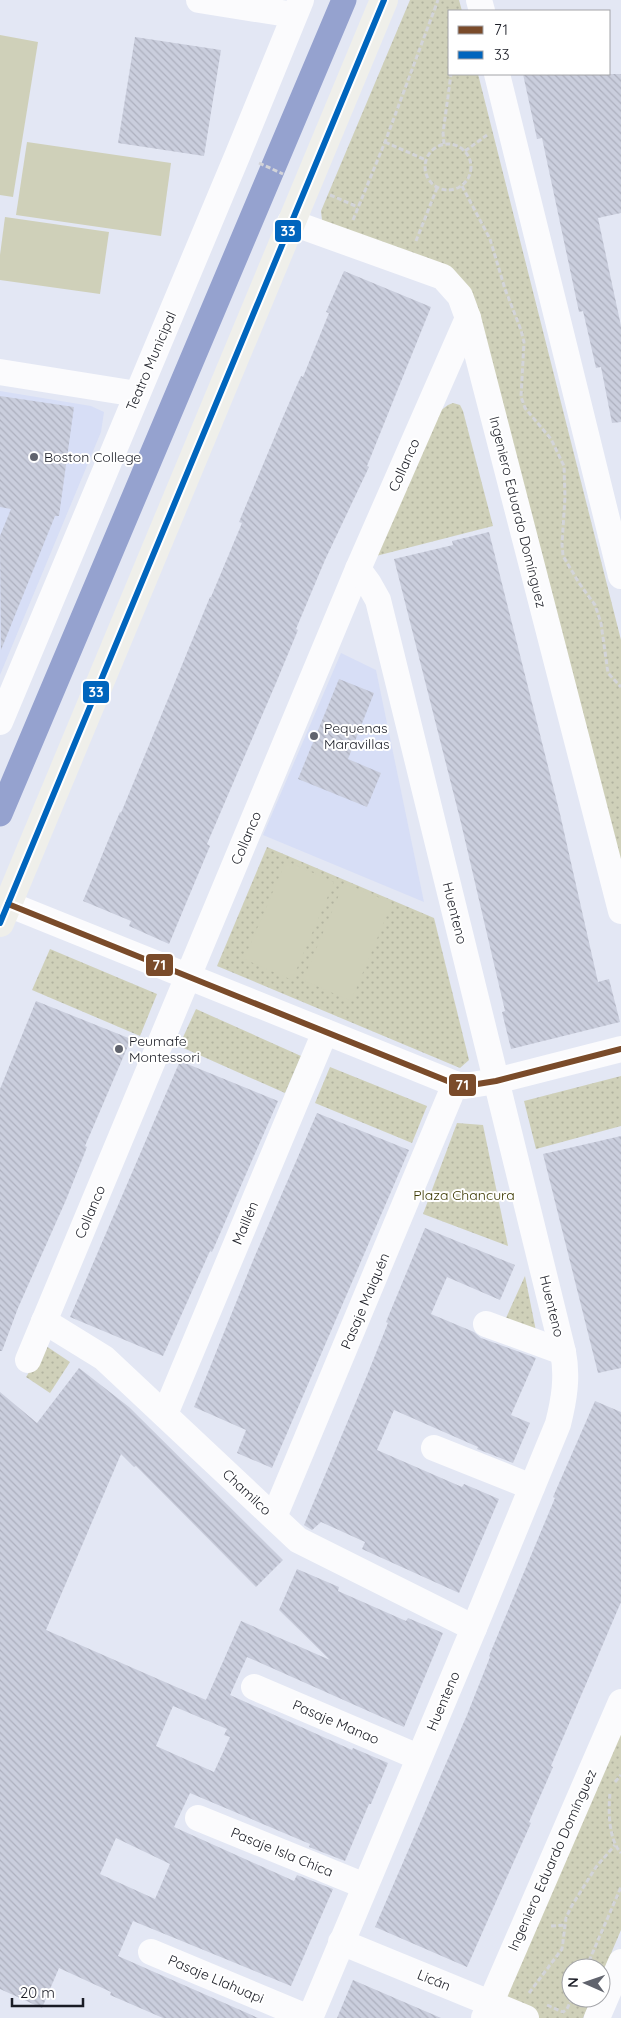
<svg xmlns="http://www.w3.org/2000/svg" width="621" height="2018" viewBox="0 0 621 2018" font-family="Quicksand,sans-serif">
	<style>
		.built { fill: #d7def6 }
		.grass { fill: url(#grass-dots) }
		.garden { fill: #cfd0b9 }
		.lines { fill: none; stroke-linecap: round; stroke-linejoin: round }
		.canal { stroke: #95a2cf; stroke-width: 25 }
		.building { fill: url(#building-back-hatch); fill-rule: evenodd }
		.path { stroke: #d3d4d9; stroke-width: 3; stroke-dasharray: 5 2.5; stroke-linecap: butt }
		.street { stroke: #fbfbfd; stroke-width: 26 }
		.secondary { stroke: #efefea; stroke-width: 28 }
		.bus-1-casing { stroke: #fff; stroke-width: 10 }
		.bus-2-casing { stroke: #fff; stroke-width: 10 }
		.bus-1 { stroke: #7a4b2a; stroke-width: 6 }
		.bus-2 { stroke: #0065bd; stroke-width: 6 }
		.poi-dot { fill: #60636d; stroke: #fff; stroke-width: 2 }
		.labels { text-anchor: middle; stroke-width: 4; stroke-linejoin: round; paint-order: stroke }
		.street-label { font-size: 14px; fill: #1a1c25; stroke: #fff }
		.poi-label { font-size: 14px; fill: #1a1c25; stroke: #fff; text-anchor: start }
		.park-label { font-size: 14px; fill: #3b3800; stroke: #fff }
		.line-badge { stroke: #fff; stroke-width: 2 }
		.badge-label { font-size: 14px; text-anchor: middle; font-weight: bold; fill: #fff }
	</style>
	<defs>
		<pattern id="grass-dots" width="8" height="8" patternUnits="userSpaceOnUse" patternTransform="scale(1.25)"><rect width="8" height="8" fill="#cfd0b9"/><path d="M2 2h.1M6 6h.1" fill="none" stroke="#b1b29f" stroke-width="1.8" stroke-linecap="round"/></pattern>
		<pattern id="building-back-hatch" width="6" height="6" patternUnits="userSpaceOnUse" patternTransform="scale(1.25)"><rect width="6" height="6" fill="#cacedd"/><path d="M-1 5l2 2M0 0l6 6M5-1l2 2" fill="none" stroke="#adb0be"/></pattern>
	</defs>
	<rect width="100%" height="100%" fill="#e3e7f4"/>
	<g class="built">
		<path d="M 0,391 L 91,406 L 104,412 L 101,432 L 0,675 Z"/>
		<path d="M 341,653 L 376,670 L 424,902 L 263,835 Z"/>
	</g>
	<g class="grass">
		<path d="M 410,0 L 459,0 L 462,11 L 450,11 L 450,74 L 478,74 L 621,640 L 621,890 L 474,304 L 322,220 L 321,211 Z"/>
		<path d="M 453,403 L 460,405 L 463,411 L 493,526 L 376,556 L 440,411 L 448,405 Z"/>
		<path d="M 267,847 L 434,918 L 469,1060 L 460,1068 L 217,966 Z"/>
		<path d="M 50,949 L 157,994 L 140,1036 L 32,990 Z"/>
		<path d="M 196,1009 L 301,1056 L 285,1093 L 179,1046 Z"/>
		<path d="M 330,1067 L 427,1106 L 412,1143 L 315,1103 Z"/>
		<path d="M 621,1076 L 621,1126 L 536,1149 L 524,1101 Z"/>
		<path d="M 457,1123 L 483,1125 L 508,1246 L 423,1214 Z"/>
		<path d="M 525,1276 L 536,1331 L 506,1318 Z"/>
		<path d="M 46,1346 L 70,1362 L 50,1393 L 26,1377 Z"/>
		<path d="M 621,1730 L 621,1930 L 601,1977 L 601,1968 L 571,1968 L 571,1998 L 592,1998 L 583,2018 L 496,2018 Z"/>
	</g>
	<g class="garden">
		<path d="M 0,35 L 38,42 L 13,197 L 0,195 Z"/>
		<path d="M 27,142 L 171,163 L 161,236 L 16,215 Z"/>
		<path d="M 5,217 L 109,232 L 100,294 L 0,280 L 0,255 Z"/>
		<path d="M 286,861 L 334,882 L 292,980 L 244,959 Z"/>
		<path d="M 344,883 L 392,903 L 351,1001 L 303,980 Z"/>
	</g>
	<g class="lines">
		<path class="canal" d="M 0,814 L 344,0"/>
	</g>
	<g class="building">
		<path d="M 135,37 L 221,50 L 204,156 L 118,143 Z"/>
		<path d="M 523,74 L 621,74 L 621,213 L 598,218 L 621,326 L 621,422 L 612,423 L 601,367 L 596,368 L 583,311 L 579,312 L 542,138 L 537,139 Z"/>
		<path d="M 344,271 L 431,307 L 367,466 L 369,467 L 325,560 L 296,629 L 298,630 L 276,683 L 207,844 L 210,846 L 169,944 L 129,926 L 131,921 L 83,901 L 120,812 L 121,813 L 210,597 L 211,597 L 242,523 L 239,522 L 283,417 L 301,376 L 303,377 L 329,313 L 326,312 Z"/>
		<path d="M 0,396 L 74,407 L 59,516 L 55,516 L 1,650 L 0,536 L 11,509 L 0,507 Z"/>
		<path d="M 489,532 L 560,814 L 598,982 L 609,979 L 620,1022 L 511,1049 L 502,1012 L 505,1011 L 461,823 L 394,559 L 453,545 L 452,541 Z"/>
		<path d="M 339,679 L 374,693 L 348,759 L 381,773 L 367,807 L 298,779 Z"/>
		<path d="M 36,1001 L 131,1039 L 85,1146 L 87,1147 L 66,1200 L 18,1308 L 2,1351 L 0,1351 L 0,1089 Z"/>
		<path d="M 180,1061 L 278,1101 L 212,1252 L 210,1251 L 163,1356 L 70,1317 Z"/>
		<path d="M 317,1113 L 409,1150 L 272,1468 L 237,1453 L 246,1430 L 194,1407 L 254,1258 Z"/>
		<path d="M 621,1136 L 621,1368 L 598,1373 L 543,1154 Z"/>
		<path d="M 425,1228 L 515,1265 L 500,1300 L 447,1277 L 431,1314 L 474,1332 L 481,1338 L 536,1358 L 511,1415 L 530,1423 L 513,1463 L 477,1449 L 478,1447 L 394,1410 L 377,1450 L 462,1487 L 464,1484 L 499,1499 L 459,1593 L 362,1549 L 365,1542 L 321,1522 L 312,1530 L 304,1525 L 368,1373 L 388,1323 L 386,1322 Z"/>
		<path d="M 79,1368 L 129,1407 L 283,1560 L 256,1587 L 136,1466 L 134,1467 L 121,1454 L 46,1630 L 206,1700 L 241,1621 L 330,1660 L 279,1610 L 297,1569 L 339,1587 L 338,1591 L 406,1621 L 408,1618 L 443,1633 L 404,1727 L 247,1657 L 230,1695 L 352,1750 L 353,1748 L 388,1763 L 371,1804 L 369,1804 L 345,1861 L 309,1847 L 310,1844 L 190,1793 L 174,1827 L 294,1881 L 297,1875 L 333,1889 L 291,1986 L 133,1921 L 118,1956 L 258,2018 L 163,2018 L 110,1995 L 111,1992 L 59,1968 L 42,2008 L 0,1989 L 0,1392 L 37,1423 ZM 173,1706 L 227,1729 L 224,1735 L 230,1737 L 214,1772 L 156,1746 ZM 116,1838 L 170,1864 L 155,1899 L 100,1874 Z"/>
		<path d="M 595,1401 L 621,1412 L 621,1602 L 551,1766 L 553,1767 L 529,1822 L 531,1823 L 467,1967 L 375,1927 L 467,1715 L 490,1657 L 489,1656 L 555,1498 L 553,1497 Z"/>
		<path d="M 353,1980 L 441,2018 L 337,2018 Z"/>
	</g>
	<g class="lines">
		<g class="path">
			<path d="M 385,142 L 426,160"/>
			<circle cx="448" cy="167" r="23"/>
			<path d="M 444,144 L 443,133 L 451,74"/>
			<path d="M 465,151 L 487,135"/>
			<path d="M 259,163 L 283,174"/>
			<path d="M 462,186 L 490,239 L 505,289 L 521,330 L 524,342 L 521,397 L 525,408 L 551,439 L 564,466 L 565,497 L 562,544 L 563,556 L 579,583 L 595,605 L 601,623 L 608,673 L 621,687"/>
			<path d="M 330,195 L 358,207"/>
			<path d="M 353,220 L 385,142 L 438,0"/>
			<path d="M 416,241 L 437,188"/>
			<path d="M 615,1782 L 621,1775"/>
			<path d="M 610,1794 C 608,1812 609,1840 621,1853"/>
			<path d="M 551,1926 L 566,1925"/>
			<path d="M 586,1968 L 621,1887"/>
			<path d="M 529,1993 L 562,1949 L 566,1918 L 571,1907 L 596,1867 L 615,1845"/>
			<path d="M 547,2005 L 563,2012 L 567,2009 L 572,1998"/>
		</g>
		<g class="street">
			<path d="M 199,0 L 294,15"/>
			<path d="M 479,0 L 482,11"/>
			<path d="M 497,74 L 621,576"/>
			<path d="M 290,222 L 443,277 L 460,296 L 468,318 L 621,911"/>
			<path d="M 0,372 L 137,394"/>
			<path d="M 0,722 L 238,154 L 301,0"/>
			<path d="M 8,904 L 455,1084 L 465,1086 L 496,1081 L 621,1049"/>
			<path d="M 44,1321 L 104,1358 L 298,1540 L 474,1628"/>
			<path d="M 486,1324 L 563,1352"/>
			<path d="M 28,1360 L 358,569 L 468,318"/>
			<path d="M 165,1414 L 325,1032"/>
			<path d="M 434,1448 L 532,1487"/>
			<path d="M 274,1517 L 455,1084"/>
			<path d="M 254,1687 L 418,1757"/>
			<path d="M 198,1818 L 365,1886"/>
			<path d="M 341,1942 L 526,2018"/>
			<path d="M 151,1952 L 309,2018"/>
			<path d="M 310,2018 L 474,1628 L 558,1424 C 564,1400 568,1377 563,1352 L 378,600 L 369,584 L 358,569"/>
			<path d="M 484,2018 L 621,1702"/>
			<path d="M 597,2018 L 621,1962"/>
		</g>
		<path class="secondary" d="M 0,923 L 384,0"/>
		<defs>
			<path id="bus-1" d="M 8,904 L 455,1084 L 465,1086 L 496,1081 L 621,1049"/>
			<path id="bus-2" d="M 0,923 L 384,0"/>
		</defs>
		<use href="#bus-1" class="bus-1-casing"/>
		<use href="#bus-2" class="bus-2-casing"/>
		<use href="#bus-1" class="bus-1"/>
		<use href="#bus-2" class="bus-2"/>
	</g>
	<g class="poi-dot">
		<circle cx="34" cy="457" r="5"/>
		<circle cx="314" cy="736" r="5"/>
		<circle cx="119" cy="1049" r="5"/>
	</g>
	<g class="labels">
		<g class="street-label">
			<text transform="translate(151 361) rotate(-67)" y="5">Teatro Municipal</text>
			<text transform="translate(404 465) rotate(-66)" y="5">Collanco</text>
			<text transform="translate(518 512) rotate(76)" y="5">Ingeniero Eduardo Domínguez</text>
			<text transform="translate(246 838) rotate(-67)" y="5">Collanco</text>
			<text transform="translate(455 913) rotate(76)" y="5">Huenteno</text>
			<text transform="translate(90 1212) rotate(-67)" y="5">Collanco</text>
			<text transform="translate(245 1223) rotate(-67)" y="5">Maillén</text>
			<text transform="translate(365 1301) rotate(-67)" y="5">Pasaje Maiquén</text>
			<text transform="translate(552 1306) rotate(76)" y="5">Huenteno</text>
			<text transform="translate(247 1492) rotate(43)" y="5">Chamilco</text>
			<text transform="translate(443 1701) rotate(-67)" y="5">Huenteno</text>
			<text transform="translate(336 1722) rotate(23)" y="5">Pasaje Manao</text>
			<text transform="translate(282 1852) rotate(22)" y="5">Pasaje Isla Chica</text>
			<text transform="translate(552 1860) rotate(-66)" y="5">Ingeniero Eduardo Domínguez</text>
			<text transform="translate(216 1979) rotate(23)" y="5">Pasaje Llahuapi</text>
			<text transform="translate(434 1980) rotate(22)" y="5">Licán</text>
		</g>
		<g class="poi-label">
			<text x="44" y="462">Boston College</text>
			<text x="324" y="733">Pequenas<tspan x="324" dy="16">Maravillas</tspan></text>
			<text x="129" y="1046">Peumafe<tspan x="129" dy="16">Montessori</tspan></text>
		</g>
		<g class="park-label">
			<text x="464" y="1200">Plaza Chancura</text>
		</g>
	</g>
	<g class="line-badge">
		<rect x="274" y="219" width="28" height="24" rx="5" fill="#0065bd"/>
		<rect x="82" y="680" width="28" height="24" rx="5" fill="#0065bd"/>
		<rect x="145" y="953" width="29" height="24" rx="5" fill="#7a4b2a"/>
		<rect x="448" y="1073" width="29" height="24" rx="5" fill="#7a4b2a"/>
	</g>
	<g class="badge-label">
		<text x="288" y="236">33</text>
		<text x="96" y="697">33</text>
		<text x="159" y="970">71</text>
		<text x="462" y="1090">71</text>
	</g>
	<rect x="448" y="10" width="162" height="65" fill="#ffffff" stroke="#a3a4a8"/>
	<rect x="458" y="26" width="25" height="8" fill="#7a4b2a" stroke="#a3a4a8"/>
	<text x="494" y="35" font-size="15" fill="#1a1c25">71</text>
	<rect x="458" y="51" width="25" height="8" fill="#0065bd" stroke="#a3a4a8"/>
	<text x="494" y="60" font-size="15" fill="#1a1c25">33</text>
	<g transform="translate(586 1983) rotate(272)"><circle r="24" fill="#ffffff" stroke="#a3a4a8"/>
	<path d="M0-4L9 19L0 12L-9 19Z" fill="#60636d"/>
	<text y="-8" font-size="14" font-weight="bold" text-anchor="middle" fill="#1a1c25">N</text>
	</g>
	<path d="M12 1998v8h71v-8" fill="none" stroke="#1a1c25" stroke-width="2.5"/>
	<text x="20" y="1998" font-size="15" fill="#1a1c25" stroke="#ffffff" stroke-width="4" paint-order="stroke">20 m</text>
</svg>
